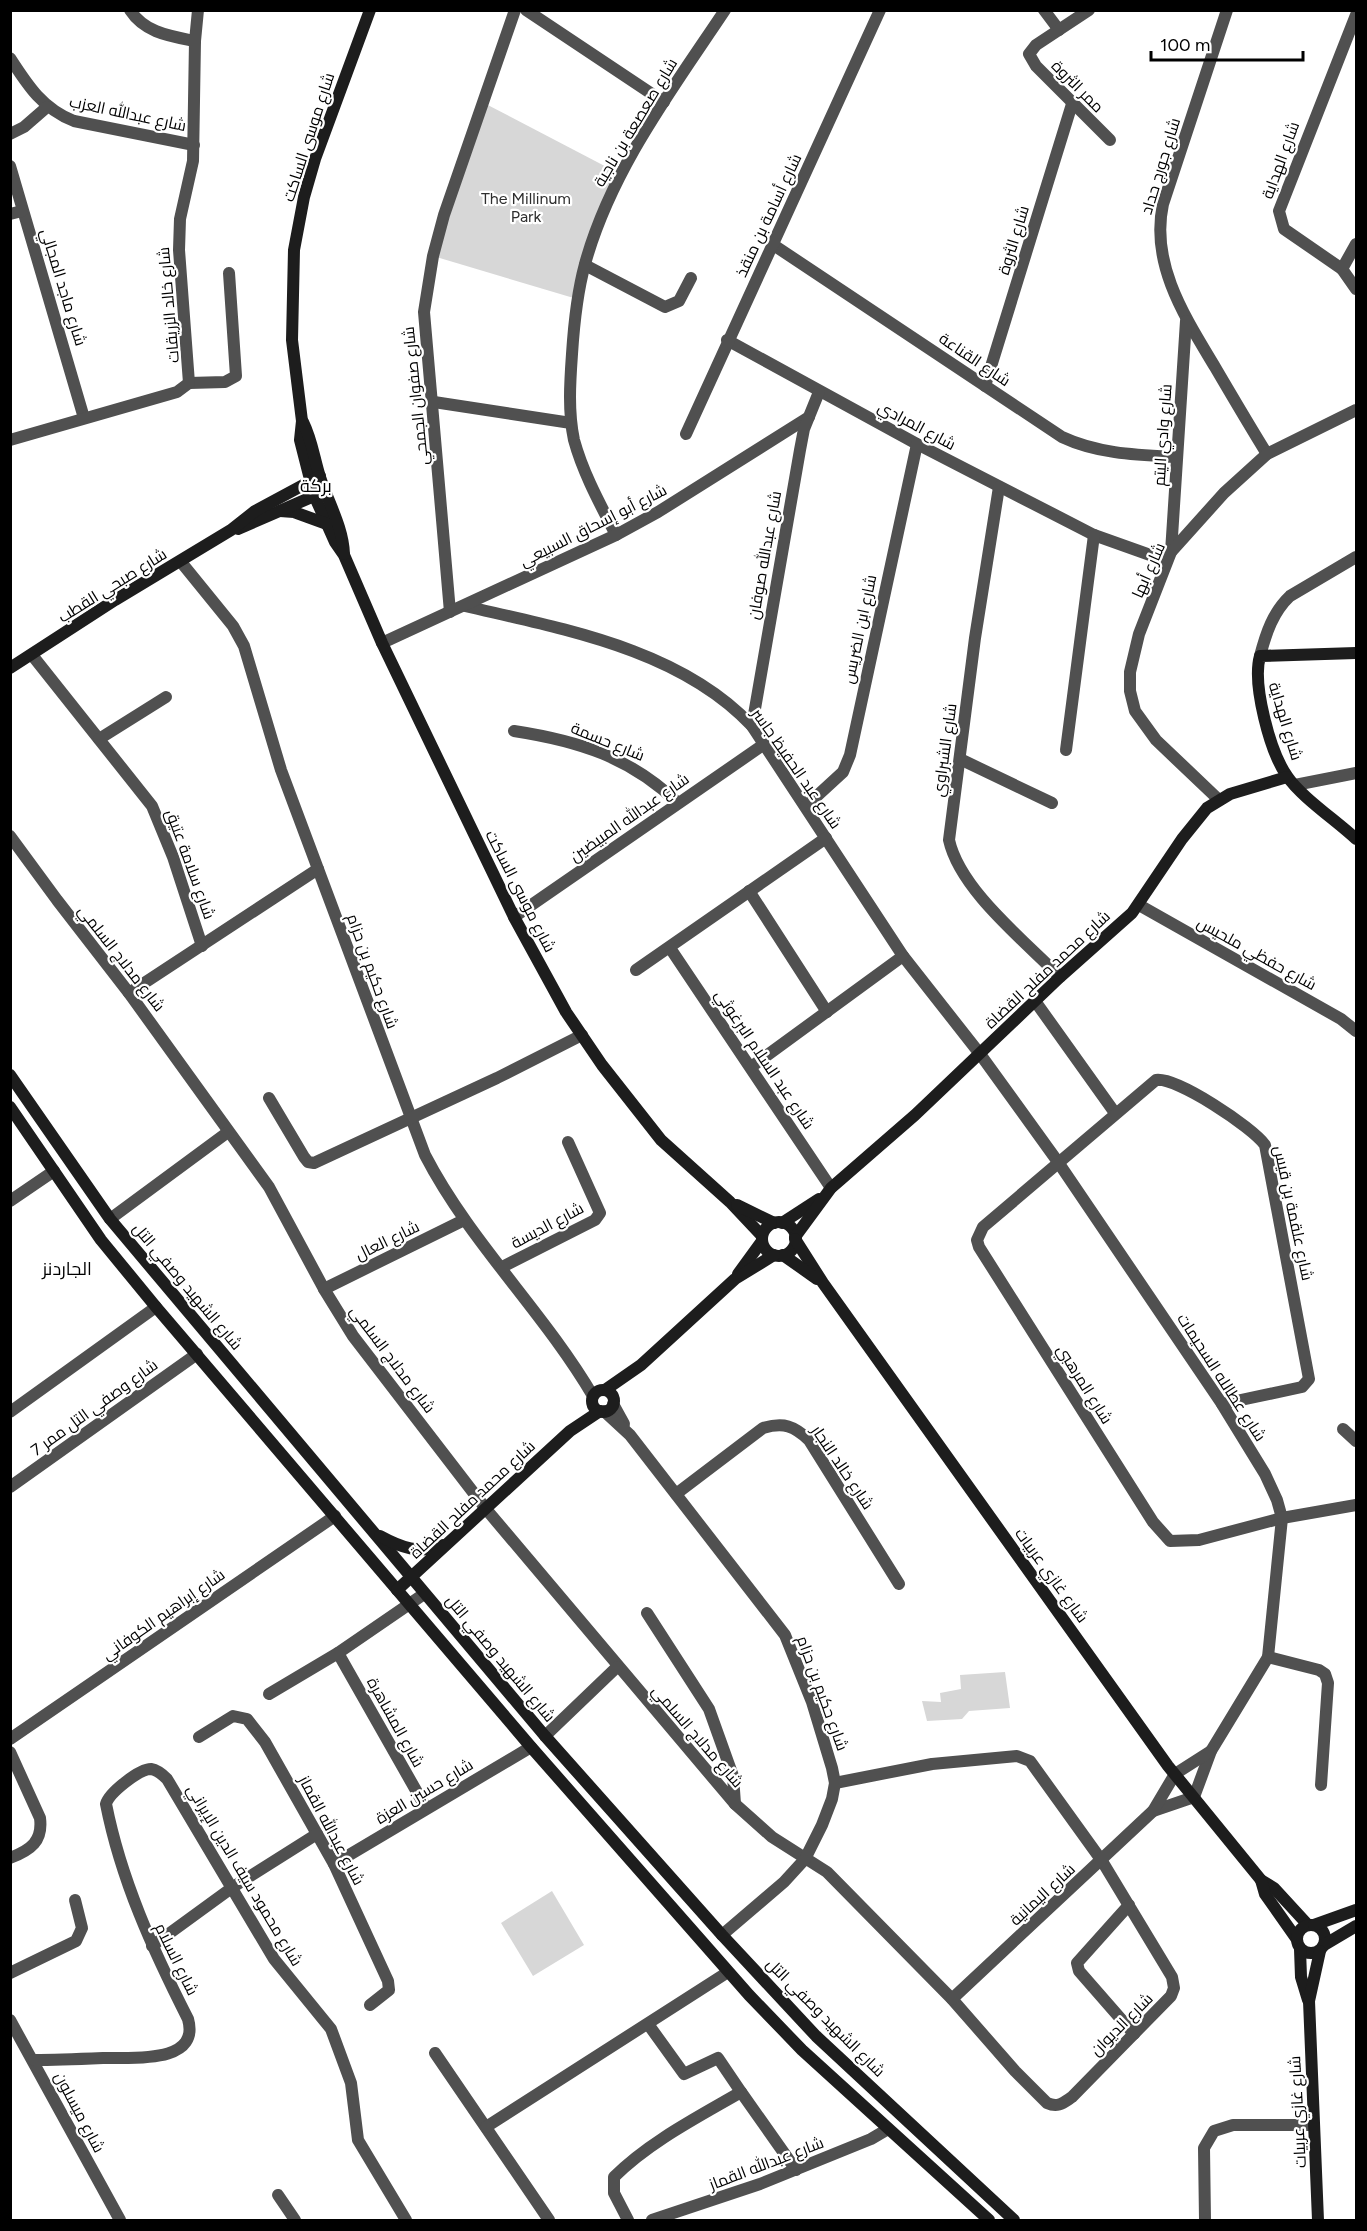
<svg xmlns="http://www.w3.org/2000/svg" width="1367" height="2231" viewBox="0 0 1367 2231" font-family="Figtree,Cairo,sans-serif">
	<style>
		.green { fill: #d7d7d7 }
		.lines { fill: none; stroke-linecap: round; stroke-linejoin: round }
		.street { stroke: #505050; stroke-width: 12 }
		.secondary { stroke: #1d1d1d; stroke-width: 12 }
		.labels { text-anchor: middle; stroke-width: 4.5; stroke-linejoin: round; paint-order: stroke }
		.street-label { font-size: 16px; fill: #000; stroke: #fff }
		.park-label { font-size: 16px; fill: #2e2e2e; stroke: #fff }
		.neighbourhood-label { font-size: 18px; fill: #000; stroke: #fff }
	</style>
	<rect width="100%" height="100%" fill="#fff"/>
	<g class="green">
		<path d="M 482,102 L 620,174 L 577,299 L 433,256 Z"/>
		<path d="M 1005,1672 L 1010,1708 L 969,1711 L 962,1719 L 927,1721 L 922,1701 L 941,1702 L 940,1693 L 961,1689 L 960,1675 Z"/>
		<path d="M 552,1891 L 584,1945 L 533,1976 L 501,1923 Z"/>
	</g>
	<g class="lines">
		<g class="street">
			<path d="M 130,10 C 145,33 170,36 195,41"/>
			<path d="M 526,10 L 664,102"/>
			<path d="M 1044,10 L 1059,30"/>
			<path d="M 1089,10 L 1036,45 L 1029,54 L 1036,66 L 1110,140"/>
			<path d="M 1227,10 L 1163,204 C 1150,264 1185,317 1215,367 C 1232,396 1249,425 1267,454"/>
			<path d="M 1356,15 L 1279,211 L 1284,229 L 1342,269 L 1356,289"/>
			<path d="M 10,58 C 28,86 43,109 74,121 L 194,145"/>
			<path d="M 10,134 L 24,127 L 47,107"/>
			<path d="M 10,166 L 84,418"/>
			<path d="M 10,214 L 22,211"/>
			<path d="M 772,244 L 1062,437 C 1098,454 1138,455 1177,457"/>
			<path d="M 585,265 L 665,307 L 679,301 L 691,278"/>
			<path d="M 1342,269 L 1356,244"/>
			<path d="M 727,340 L 917,444 L 1094,535 L 1167,561"/>
			<path d="M 189,383 L 225,382 L 236,376 L 229,273"/>
			<path d="M 985,386 L 1072,104"/>
			<path d="M 434,402 L 571,423"/>
			<path d="M 686,434 L 880,10"/>
			<path d="M 10,440 L 177,392 L 189,383 L 179,250 L 180,219 L 193,161 L 195,41 L 198,10"/>
			<path d="M 999,487 L 975,638 L 949,840 C 960,890 1025,941 1060,977"/>
			<path d="M 616,535 C 600,504 583,473 574,440 C 568,412 570,382 572,354 C 574,323 577,293 585,264 C 611,170 671,91 725,10"/>
			<path d="M 1171,552 L 1186,321"/>
			<path d="M 181,562 L 233,626 L 244,646 L 281,770 L 425,1155 C 470,1242 543,1311 593,1396"/>
			<path d="M 465,606 C 563,629 680,649 752,726 L 903,956 L 980,1054 L 1058,1162 L 1222,1404 L 1265,1474 L 1277,1500 L 1282,1518 L 1268,1657 L 1211,1751 L 1194,1797 L 1153,1811"/>
			<path d="M 450,612 L 424,312 L 433,256 L 444,215 L 515,10"/>
			<path d="M 382,643 L 616,535 L 658,512 L 809,417"/>
			<path d="M 32,655 L 152,806 L 173,857 L 202,946"/>
			<path d="M 1260,656 C 1266,633 1273,612 1290,596 L 1356,557"/>
			<path d="M 752,726 L 800,450 L 804,429 L 819,392"/>
			<path d="M 514,731 C 579,741 630,757 678,803"/>
			<path d="M 99,739 L 166,697"/>
			<path d="M 1066,750 L 1094,535"/>
			<path d="M 960,759 L 1052,803"/>
			<path d="M 1295,785 L 1356,773"/>
			<path d="M 1218,799 L 1156,740 L 1135,711 L 1130,691 L 1130,672 L 1139,634 L 1171,552 L 1224,493 L 1267,454 L 1356,410"/>
			<path d="M 806,806 L 843,772 L 850,755 L 917,444"/>
			<path d="M 10,836 L 57,900 L 129,993 L 269,1187 L 324,1289 L 353,1336 L 486,1509 L 735,1804 L 772,1837 L 827,1872 L 952,1999 L 1015,2071 L 1047,2103 C 1058,2108 1063,2103 1072,2097 L 1171,1996 L 1174,1988 L 1172,1977 L 1102,1861 L 1030,1761 L 1017,1756 L 932,1764 L 835,1783"/>
			<path d="M 749,891 L 827,1012"/>
			<path d="M 1139,905 L 1341,1019 L 1356,1031"/>
			<path d="M 514,917 L 763,745"/>
			<path d="M 670,948 L 831,1188"/>
			<path d="M 636,970 L 826,838"/>
			<path d="M 129,993 L 318,869"/>
			<path d="M 1035,1001 L 1115,1113"/>
			<path d="M 751,1067 L 903,956"/>
			<path d="M 269,1098 L 304,1157 L 308,1162 L 314,1163 L 497,1078 L 582,1035"/>
			<path d="M 10,1201 L 54,1171"/>
			<path d="M 110,1219 L 228,1132"/>
			<path d="M 502,1267 L 595,1220 L 600,1213 L 568,1142"/>
			<path d="M 324,1289 L 464,1220"/>
			<path d="M 613,1404 L 624,1424"/>
			<path d="M 1222,1404 L 1302,1387 L 1309,1379 L 1265,1145 C 1252,1127 1177,1077 1156,1080 L 983,1227 L 977,1240 L 979,1247 L 1153,1522 L 1170,1541 L 1199,1540 L 1282,1518 L 1356,1505"/>
			<path d="M 604,1411 L 630,1435 L 785,1635 L 812,1702 L 832,1768 L 835,1783 L 832,1799 L 822,1825 L 805,1859 L 784,1882 L 722,1935"/>
			<path d="M 10,1412 L 156,1307"/>
			<path d="M 1343,1429 L 1356,1441"/>
			<path d="M 10,1487 L 197,1354"/>
			<path d="M 676,1494 L 763,1428 C 784,1422 794,1426 809,1440 L 899,1584"/>
			<path d="M 647,1613 L 709,1709 L 733,1776 L 735,1804"/>
			<path d="M 338,1653 L 426,1808"/>
			<path d="M 1268,1657 L 1319,1670 L 1325,1674 L 1328,1683 L 1321,1785"/>
			<path d="M 269,1694 L 338,1653 L 424,1594"/>
			<path d="M 545,1736 L 617,1667"/>
			<path d="M 199,1737 L 233,1716 L 247,1719 L 265,1742 L 334,1864 L 388,1981 L 389,1990 L 370,2005"/>
			<path d="M 10,1739 L 335,1516"/>
			<path d="M 10,1752 L 40,1818 C 43,1841 31,1850 10,1858"/>
			<path d="M 334,1864 L 531,1747"/>
			<path d="M 1129,1905 L 1077,1963 L 1079,1971 L 1134,2034"/>
			<path d="M 152,1946 L 233,1887 L 317,1834"/>
			<path d="M 10,1973 L 76,1941 L 82,1928 L 75,1900"/>
			<path d="M 952,1999 L 1153,1811 L 1175,1774 L 1211,1751"/>
			<path d="M 10,2020 L 120,2220"/>
			<path d="M 648,2024 L 684,2074 L 718,2058 L 741,2092"/>
			<path d="M 435,2053 L 549,2220"/>
			<path d="M 34,2060 C 57,2060 80,2059 103,2058 C 129,2057 201,2065 188,2019 C 153,1950 121,1880 106,1804 C 109,1793 139,1769 151,1769 C 157,1770 163,1775 167,1779 L 274,1959 L 331,2029 L 351,2083 L 358,2140 L 406,2220"/>
			<path d="M 486,2127 L 728,1972"/>
			<path d="M 278,2195 L 295,2220"/>
			<path d="M 628,2220 L 614,2193 L 614,2177 C 649,2142 698,2117 741,2092 L 796,2170"/>
			<path d="M 652,2220 L 760,2184 L 871,2139 L 888,2129"/>
			<path d="M 1205,2220 L 1204,2148 L 1214,2131 L 1233,2125 L 1314,2125"/>
		</g>
		<g class="secondary">
			<path d="M 370,10 L 315,159 L 304,197 L 294,250 L 292,340 L 302,421 L 300,440 L 314,495 L 335,542 L 344,555 L 382,643 L 514,917 L 566,1012 L 602,1065 L 661,1140 L 730,1202 L 762,1236"/>
			<path d="M 303,422 C 312,440 314,458 320,477 C 328,502 343,527 344,554"/>
			<path d="M 280,511 L 294,512 L 327,524"/>
			<path d="M 238,529 L 321,493"/>
			<path d="M 1356,653 L 1260,656 C 1252,684 1270,752 1287,776 C 1301,797 1337,821 1356,839"/>
			<path d="M 10,668 L 115,600 L 231,530 L 255,511 L 320,476"/>
			<path d="M 10,1075 L 110,1219 L 545,1736 L 722,1935 L 816,2036 L 1014,2220"/>
			<path d="M 10,1107 L 101,1240 L 156,1307 L 531,1747 L 749,1995 L 802,2050 L 989,2220"/>
			<path d="M 737,1205 L 774,1223"/>
			<circle cx="779" cy="1239" r="17"/>
			<path d="M 782,1223 L 819,1199"/>
			<path d="M 795,1237 L 831,1188 L 915,1115 L 1060,977 L 1132,913 L 1182,839 L 1207,808 L 1230,794 L 1287,777"/>
			<path d="M 795,1239 L 823,1283 L 1168,1766 L 1261,1880 L 1274,1888 L 1308,1925"/>
			<path d="M 783,1255 L 817,1279"/>
			<path d="M 738,1274 L 762,1241"/>
			<path d="M 605,1390 L 641,1365 L 735,1279 L 774,1255"/>
			<circle cx="603" cy="1401" r="11"/>
			<path d="M 380,1536 C 400,1547 420,1555 443,1545"/>
			<path d="M 397,1590 L 570,1431 L 600,1411"/>
			<path d="M 1261,1880 L 1265,1894 L 1296,1938"/>
			<circle cx="1311" cy="1939" r="14"/>
			<path d="M 1314,1925 L 1356,1910"/>
			<path d="M 1324,1945 L 1356,1926"/>
			<path d="M 1300,1949 L 1301,1977 L 1308,2000"/>
			<path d="M 1318,2220 L 1309,2001 L 1320,1951"/>
		</g>
	</g>
	<g class="labels">
		<g class="street-label">
			<text transform="translate(1078 86) rotate(45)" y="6">ممر الثروة</text>
			<text transform="translate(128 113) rotate(12)" y="6">شارع عبدالله العزب</text>
			<text transform="translate(635 122) rotate(-59)" y="6">شارع صعصعة بن ناجية</text>
			<text transform="translate(308 137) rotate(-72)" y="6">شارع موسى الساكت</text>
			<text transform="translate(1280 160) rotate(-70)" y="6">شارع الهداية</text>
			<text transform="translate(1160 166) rotate(-73)" y="6">شارع جورج حداد</text>
			<text transform="translate(768 215) rotate(-65)" y="6">شارع أسامة بن منقذ</text>
			<text transform="translate(1013 240) rotate(-73)" y="6">شارع الثروة</text>
			<text transform="translate(64 287) rotate(73)" y="6">شارع ماجد المجالي</text>
			<text transform="translate(168 305) rotate(-95)" y="6">شارع خالد الزريقات</text>
			<text transform="translate(975 359) rotate(34)" y="6">شارع القناعة</text>
			<text transform="translate(415 396) rotate(-96)" y="6">شارع صفوان الجمحي</text>
			<text transform="translate(917 425) rotate(28)" y="6">شارع المرادي</text>
			<text transform="translate(1162 435) rotate(-86)" y="6">شارع وادي اليتم</text>
			<text transform="translate(593 525) rotate(-27)" y="6">شارع أبو إسحاق السبيعي</text>
			<text transform="translate(764 555) rotate(-80)" y="6">شارع عبدالله صوفان</text>
			<text transform="translate(1148 570) rotate(-66)" y="6">شارع أبها</text>
			<text transform="translate(112 585) rotate(-32)" y="6">شارع صبحي القطب</text>
			<text transform="translate(859 629) rotate(-78)" y="6">شارع ابن الضريس</text>
			<text transform="translate(1286 721) rotate(73)" y="6">شارع الهداية</text>
			<text transform="translate(608 741) rotate(22)" y="6">شارع حسمة</text>
			<text transform="translate(944 750) rotate(-82)" y="6">شارع الشبراوي</text>
			<text transform="translate(797 768) rotate(55)" y="6">شارع عبد الحفيظ جاسر</text>
			<text transform="translate(629 817) rotate(-35)" y="6">شارع عبدالله المبيضين</text>
			<text transform="translate(191 864) rotate(70)" y="6">شارع سلامة عتيق</text>
			<text transform="translate(521 891) rotate(63)" y="6">شارع موسى الساكت</text>
			<text transform="translate(1257 953) rotate(29)" y="6">شارع حفظي ملحيس</text>
			<text transform="translate(122 958) rotate(52)" y="6">شارع مدلاج السلمي</text>
			<text transform="translate(1047 969) rotate(-43)" y="6">شارع محمد مفلح القضاة</text>
			<text transform="translate(373 971) rotate(70)" y="6">شارع حكيم بن حزام</text>
			<text transform="translate(765 1059) rotate(56)" y="6">شارع عبد السلام البرغوثي</text>
			<text transform="translate(1294 1213) rotate(78)" y="6">شارع علقمة بن قيس</text>
			<text transform="translate(547 1225) rotate(-28)" y="6">شارع الديسة</text>
			<text transform="translate(387 1240) rotate(-26)" y="6">شارع العال</text>
			<text transform="translate(188 1286) rotate(50)" y="6">شارع الشهيد وصفي التل</text>
			<text transform="translate(393 1359) rotate(53)" y="6">شارع مدلاج السلمي</text>
			<text transform="translate(1222 1377) rotate(57)" y="6">شارع عطالله السحيمات</text>
			<text transform="translate(1085 1384) rotate(58)" y="6">شارع المرهبي</text>
			<text transform="translate(94 1407) rotate(-36)" y="6">شارع وصفي التل ممر 7</text>
			<text transform="translate(843 1467) rotate(56)" y="6">شارع خالد النجار</text>
			<text transform="translate(472 1499) rotate(-43)" y="6">شارع محمد مفلح القضاة</text>
			<text transform="translate(1052 1575) rotate(54)" y="6">شارع غازي عربيات</text>
			<text transform="translate(163 1614) rotate(-35)" y="6">شارع إبراهيم الكوفاني</text>
			<text transform="translate(501 1658) rotate(50)" y="6">شارع الشهيد وصفي التل</text>
			<text transform="translate(823 1693) rotate(70)" y="6">شارع حكيم بن حزام</text>
			<text transform="translate(396 1722) rotate(61)" y="6">شارع المشاهرة</text>
			<text transform="translate(698 1736) rotate(49)" y="6">شارع مدلاج السلمي</text>
			<text transform="translate(424 1791) rotate(-31)" y="6">شارع حسين العزة</text>
			<text transform="translate(332 1830) rotate(62)" y="6">شارع عبدالله القماز</text>
			<text transform="translate(245 1875) rotate(59)" y="6">شارع محمود سيف الدين الإيراني</text>
			<text transform="translate(1042 1894) rotate(-43)" y="6">شارع اليمانية</text>
			<text transform="translate(177 1959) rotate(64)" y="6">شارع السلام</text>
			<text transform="translate(826 2017) rotate(45)" y="6">شارع الشهيد وصفي التل</text>
			<text transform="translate(1121 2024) rotate(-45)" y="6">شارع الديوان</text>
			<text transform="translate(80 2112) rotate(62)" y="6">شارع ميسلون</text>
			<text transform="translate(1297 2112) rotate(-93)" y="6">شارع غازي عربيات</text>
			<text transform="translate(766 2163) rotate(-21)" y="6">شارع عبدالله القماز</text>
		</g>
		<g class="park-label">
			<text x="526" y="204">The Millinum<tspan x="526" dy="18">Park</tspan></text>
		</g>
		<g class="neighbourhood-label">
			<text x="316" y="492">بركة</text>
			<text x="67" y="1275">الجاردنز</text>
		</g>
	</g>
	<rect width="1367" height="2231" fill="none" stroke="#000000" stroke-width="24"/>
	<path d="M1151 51v9h152v-9" fill="none" stroke="#000000" stroke-width="3"/>
	<text x="1160" y="51" font-size="18" fill="#000000" stroke="#ffffff" stroke-width="4.5" paint-order="stroke">100 m</text>
</svg>
